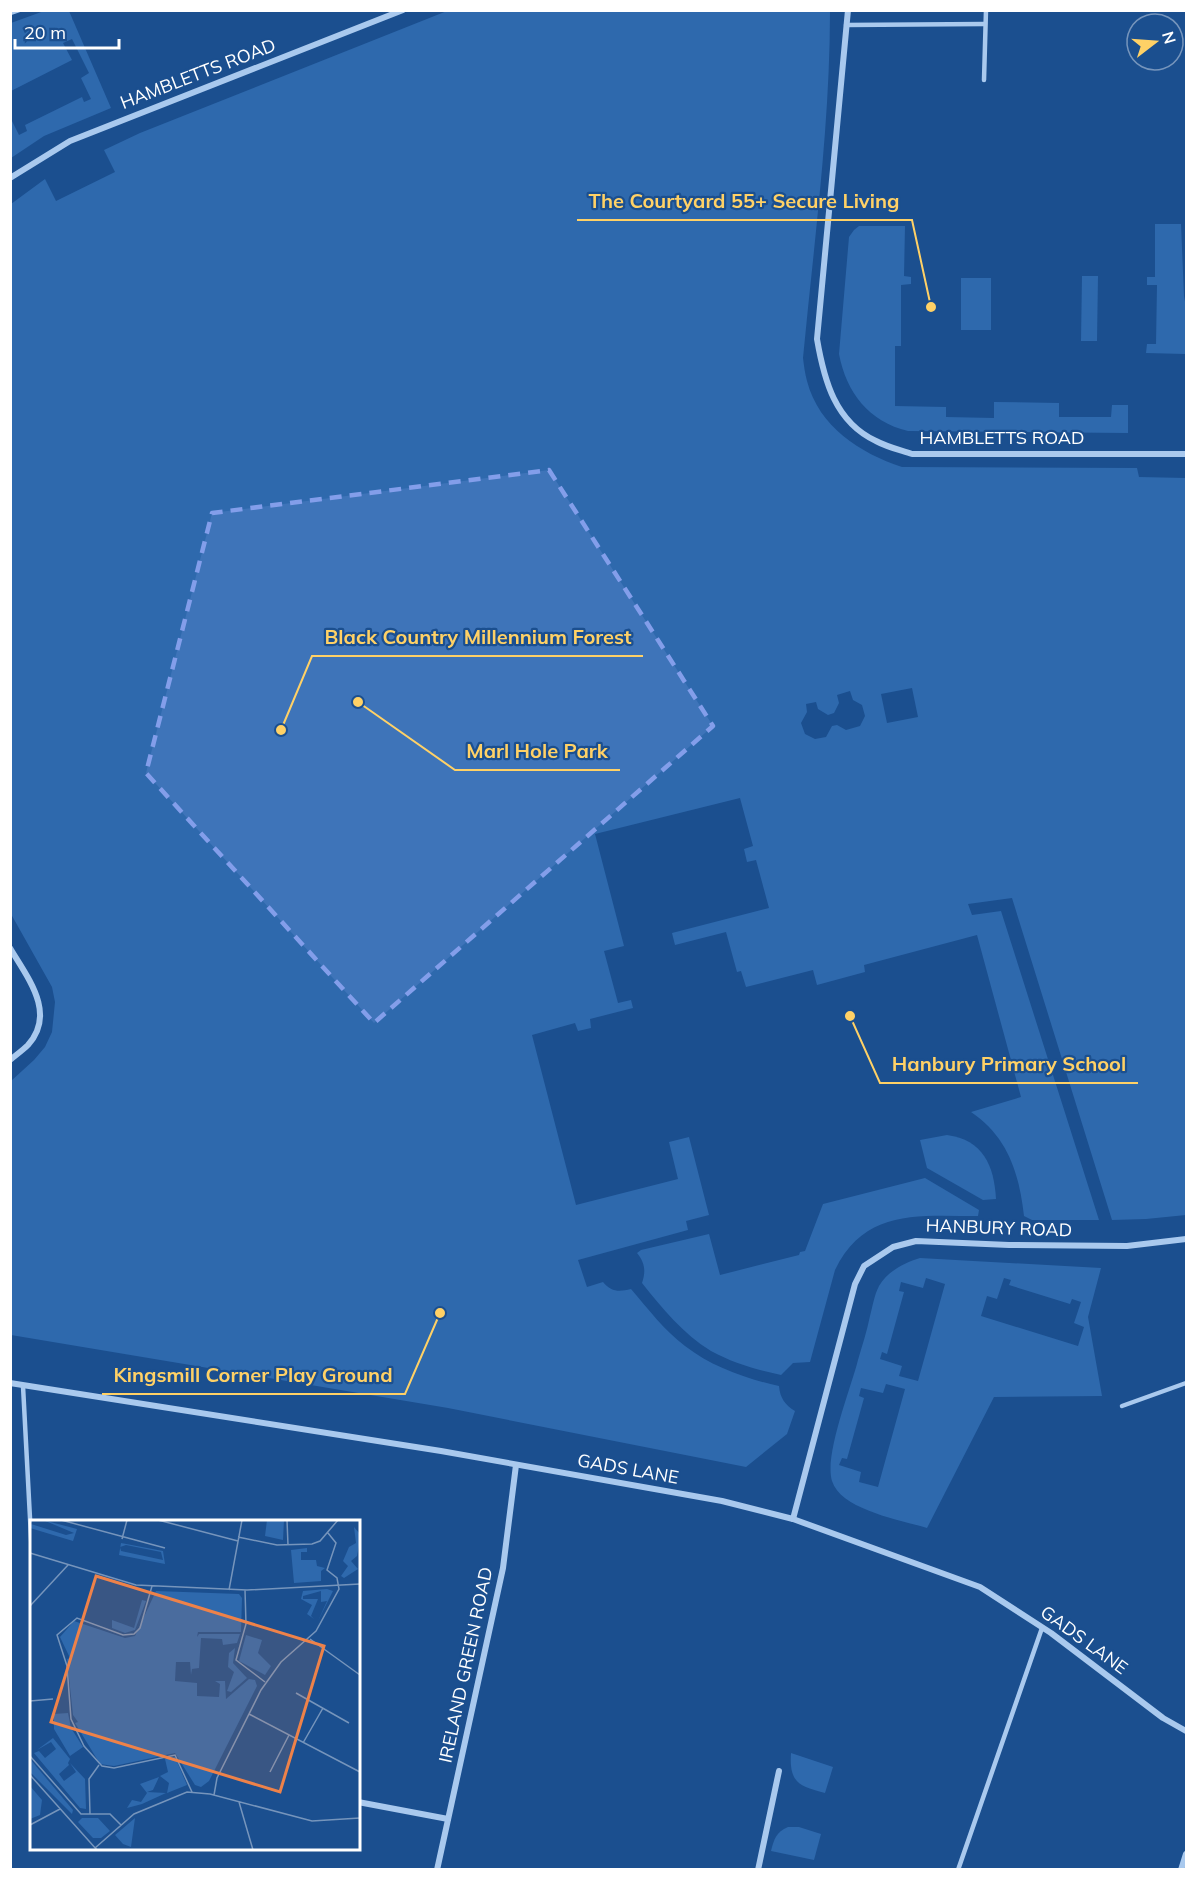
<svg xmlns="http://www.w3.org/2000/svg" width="1197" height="1880" viewBox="0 0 1197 1880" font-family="Mulish,sans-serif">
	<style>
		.green { fill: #2e69ad; fill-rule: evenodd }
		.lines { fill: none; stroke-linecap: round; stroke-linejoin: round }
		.lane { stroke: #a9c9ee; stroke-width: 4.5 }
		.street { stroke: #a9c9ee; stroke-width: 6 }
		.marked { fill: #839eea; fill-opacity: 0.2; stroke: #839eea; stroke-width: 4.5; stroke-dasharray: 12 8; stroke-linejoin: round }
		.labels { text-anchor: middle; stroke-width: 4.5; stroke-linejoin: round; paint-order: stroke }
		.street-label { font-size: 18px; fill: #fff; stroke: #1b4f8f }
		.inset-road { fill: none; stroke: #7695bc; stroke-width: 1.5 }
		.view { fill: #ee8249; fill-opacity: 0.15; stroke: #ee8249; stroke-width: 3 }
		.inset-edge { fill: none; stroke: #fff; stroke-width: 3 }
		.leader { fill: none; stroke: #ffd166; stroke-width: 2 }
		.callout-dot { fill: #ffd166; stroke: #1b4f8f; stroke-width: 2 }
		.callout-label { font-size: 20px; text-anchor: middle; font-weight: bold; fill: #ffd166; stroke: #1b4f8f; stroke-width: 4.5; stroke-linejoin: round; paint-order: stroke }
	</style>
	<rect width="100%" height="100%" fill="#1b4f8f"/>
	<g class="green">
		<path d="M 44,11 L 69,11 L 111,108 L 44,136 L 11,158 L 11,119 L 19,135 L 27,131 L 25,125 L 82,97 L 84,102 L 91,99 L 81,78 L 89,73 L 72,39 L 63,43 L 72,60 L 11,91 L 11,23 Z"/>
		<path d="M 447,11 L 830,11 C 830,127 814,242 803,358 C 804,366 805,374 807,381 C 819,427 860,453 902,467 L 1137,468 L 1139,477 L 1186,478 L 1186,1215 L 1146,1219 L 1112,1220 L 1012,898 L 968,904 L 972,915 L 1001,911 L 1099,1220 L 1032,1220 L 1024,1216 C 1019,1173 1008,1137 971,1112 L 1021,1097 L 977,935 L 864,965 L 865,972 L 817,985 L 813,970 L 746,987 L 741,971 L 737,972 L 726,932 L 675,945 L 672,933 L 769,908 L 756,860 L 747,862 L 744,849 L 753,846 L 740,798 L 595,834 L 624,946 L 604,951 L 618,1003 L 631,1000 L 633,1008 L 590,1019 L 591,1028 L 578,1031 L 575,1023 L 532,1035 L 576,1205 L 678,1179 L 669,1142 L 689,1137 L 709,1215 L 686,1221 L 688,1230 L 578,1260 L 587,1287 L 603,1282 C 611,1292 619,1292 631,1289 C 648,1309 665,1331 685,1346 C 712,1367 747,1379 779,1386 C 780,1398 785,1405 795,1411 L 787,1434 L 746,1467 L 448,1408 L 11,1335 L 11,1081 L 34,1060 L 45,1047 L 52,1032 L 55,1002 L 52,987 L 11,914 L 11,204 L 45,179 L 56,201 L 115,172 L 104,150 L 140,133 ZM 912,688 L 918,717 L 887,723 L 881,694 ZM 850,691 L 853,700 L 862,705 L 865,716 L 860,726 L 846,730 L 837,725 L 832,726 L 826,737 L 815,739 L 805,734 L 801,723 L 807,712 L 806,704 L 816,702 L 818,709 L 828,715 L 834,713 L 839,703 L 837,695 Z"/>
		<path d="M 1155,224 L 1181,224 L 1184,296 L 1186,307 L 1186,397 L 1185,397 L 1185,354 L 1146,353 L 1147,344 L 1156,344 L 1157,285 L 1147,285 L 1147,277 L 1155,277 Z"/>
		<path d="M 859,226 L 905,226 L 904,276 L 911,277 L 911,284 L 901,285 L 901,346 L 895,346 L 895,406 L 946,407 L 946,417 L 994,418 L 994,402 L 1059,403 L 1059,417 L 1111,417 L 1112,405 L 1128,405 L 1128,433 L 908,431 C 869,422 846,392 839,354 L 849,237 L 854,230 Z"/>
		<path d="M 1082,276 L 1098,276 L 1097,341 L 1081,341 Z"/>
		<rect x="961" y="278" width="30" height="52"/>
		<path d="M 947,1135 C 983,1140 994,1165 996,1199 L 983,1200 L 927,1168 L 920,1140 Z"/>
		<path d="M 925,1178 L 979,1210 L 978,1216 C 919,1216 865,1208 835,1270 L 810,1362 L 793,1363 L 781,1375 C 757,1370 733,1363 711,1351 C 683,1334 662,1308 642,1283 C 646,1271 645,1263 637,1253 L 641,1250 L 709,1234 L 720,1275 L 799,1255 L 800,1252 L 805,1251 L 823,1204 Z"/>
		<path d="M 920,1258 L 1101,1268 L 1088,1317 L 1102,1396 L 994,1397 L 927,1528 C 901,1520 841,1510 832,1481 C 824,1455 851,1388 858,1360 C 862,1346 867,1331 870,1316 C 873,1305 874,1296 879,1286 C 888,1271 904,1263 920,1258 ZM 926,1278 L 945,1284 L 918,1381 L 899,1376 L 902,1366 L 880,1359 L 882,1352 L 887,1354 L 904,1292 L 899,1291 L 901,1282 L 923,1288 ZM 1004,1278 L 1011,1280 L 1009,1285 L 1070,1304 L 1072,1299 L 1081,1302 L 1074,1323 L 1084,1327 L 1078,1346 L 981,1316 L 987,1296 L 997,1299 ZM 886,1384 L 905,1389 L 878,1487 L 859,1482 L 861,1472 L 839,1465 L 842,1458 L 847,1459 L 864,1398 L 859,1396 L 861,1388 L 883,1393 Z"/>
		<path d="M 791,1753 L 833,1767 L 825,1793 C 799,1786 789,1783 791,1753 Z"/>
		<path d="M 788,1827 L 799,1827 L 821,1834 L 814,1860 L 771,1851 C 774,1839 776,1832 788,1827 Z"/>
	</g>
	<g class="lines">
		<g class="lane">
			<path d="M 10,13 L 19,10"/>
			<path d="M 846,25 L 985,24"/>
			<path d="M 984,80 L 986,10"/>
			<path d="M 23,1386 L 32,1556"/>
			<path d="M 1122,1406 L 1186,1383"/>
			<path d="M 958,1870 L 1042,1628"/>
		</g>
		<g class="street">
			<path d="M 848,10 L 817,339 C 824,380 835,422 876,441 C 887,447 900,450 912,454 L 1186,454"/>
			<path d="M 10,178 L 70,141 L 403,10"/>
			<path d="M 10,948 C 27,977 57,1013 28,1045 C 23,1050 16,1055 10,1060"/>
			<path d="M 10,1383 L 441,1451 L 722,1501 L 793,1519 L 980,1587 L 1051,1633 L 1163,1718 L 1186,1731"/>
			<path d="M 793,1519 L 855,1284 L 864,1266 L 893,1247 L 916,1241 L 1009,1245 L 1127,1246 L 1186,1239"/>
			<path d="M 358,1802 L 448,1819"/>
			<path d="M 437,1870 L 503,1568 L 516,1465"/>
			<path d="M 758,1870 L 779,1771"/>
			<path d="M 1181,1870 L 1186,1854"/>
		</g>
	</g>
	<path class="marked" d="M 549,470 L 713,726 L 374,1023 L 146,773 L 212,513 Z"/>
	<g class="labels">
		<g class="street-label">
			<text transform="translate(198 74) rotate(-21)" y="6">HAMBLETTS ROAD</text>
			<text x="1002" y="444">HAMBLETTS ROAD</text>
			<text transform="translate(999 1228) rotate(2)" y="6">HANBURY ROAD</text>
			<text transform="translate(628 1469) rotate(10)" y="6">GADS LANE</text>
			<text transform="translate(1084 1640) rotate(36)" y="6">GADS LANE</text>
			<text transform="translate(466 1665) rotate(-78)" y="6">IRELAND GREEN ROAD</text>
		</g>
	</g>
	<g transform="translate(30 1520)">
		<rect width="330" height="330" fill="#1b4f8f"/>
		<path d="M 3,0 L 1,4 L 36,15 L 44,13 L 13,0 L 47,9 L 43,21 L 0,8 L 0,1 ZM 237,0 L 254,0 L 253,20 L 235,16 ZM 324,7 L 330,14 L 330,20 L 327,36 L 321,41 L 328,49 L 314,58 L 311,56 L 318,46 L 313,41 L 319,27 L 326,23 ZM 91,23 L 133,31 L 135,44 L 89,35 ZM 96,25 L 131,32 L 133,40 L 91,31 L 90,27 ZM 277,28 L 277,32 L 271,32 L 271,40 L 286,40 L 287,46 L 295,48 L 291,51 L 291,61 L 264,63 L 261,30 ZM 297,69 L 303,71 L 288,101 L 297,81 L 291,82 L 291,71 L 273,76 L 273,79 L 288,79 L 281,96 L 284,99 L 277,94 L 282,85 L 271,79 L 273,71 ZM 126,71 L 209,74 L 212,78 L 211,112 L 168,112 L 167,117 L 169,114 L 210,114 L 207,123 L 193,125 L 192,119 L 171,118 L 169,148 L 162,149 L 161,155 L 160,142 L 146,142 L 145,161 L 167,163 L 167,176 L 189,177 L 190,164 L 185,161 L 195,161 L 196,179 L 219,159 L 225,160 L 227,166 L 179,261 L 171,267 L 165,265 L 145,233 L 84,246 L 70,244 L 45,203 L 48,202 L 43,195 L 37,139 L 40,138 L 30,117 L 44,101 L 95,118 L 105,116 ZM 112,80 L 116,81 L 105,110 L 95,113 L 82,108 L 82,100 L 104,108 ZM 216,115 L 232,120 L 228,133 L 241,146 L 235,155 L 209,141 ZM 205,128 L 203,143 L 217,158 L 201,172 L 197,171 L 204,152 L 198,147 L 199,133 ZM 38,193 L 41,208 L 53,227 L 40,236 L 24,209 L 24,194 ZM 23,218 L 40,239 L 38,243 L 39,245 L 29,254 L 34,261 L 46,252 L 40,243 L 55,259 L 56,289 L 50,288 L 4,233 L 9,231 L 15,238 L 26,229 L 21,222 L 7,230 ZM 145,237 L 157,265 L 137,273 L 139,263 L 130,256 L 138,252 L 135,239 ZM 0,239 L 43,290 L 42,294 L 0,252 ZM 129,257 L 123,270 L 117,272 L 136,273 L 112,284 L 97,288 L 102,280 L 111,282 L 117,273 L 110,264 ZM 0,266 L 12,280 L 10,295 L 0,299 ZM 52,298 L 68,298 L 80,311 L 71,318 L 63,318 L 48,302 ZM 105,298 L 101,327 L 93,324 L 85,315 Z" fill="#2e69ad" fill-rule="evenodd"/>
		<path class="inset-road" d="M 31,0 L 135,28M 128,0 L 208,21M 257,0 L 258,25M 208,17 L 247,25 L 282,24 L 290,21 L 308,0M 92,19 L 97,0M 0,33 L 106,65 L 217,70 L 330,64M 122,66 L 110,108 L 104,114 L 93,115 L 47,98 L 27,115 L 37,146 L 41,199 L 54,226 L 72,246 L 84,248 L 145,235 L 162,272M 199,70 L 212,0M 215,70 L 216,104 L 206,140 L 235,162M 0,86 L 38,45M 280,119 L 330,155M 266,173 L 319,203M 0,181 L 23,179M 219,194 L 330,252M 273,223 L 293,188M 0,236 L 51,294 L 60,294 L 59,259 L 69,245M 240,252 L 259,215M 0,255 L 67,330M 184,275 L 187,258 L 231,170 L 251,142 L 286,111 L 309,69 L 307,58 L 297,50 L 306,23 L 298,13M 209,282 L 223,330M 60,294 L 80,294 L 91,305M 0,305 L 30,289M 65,328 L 104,294 L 157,272 L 180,274 L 282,301 L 330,298"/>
		<path class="view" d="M 66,56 L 294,126 L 250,272 L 21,202 Z"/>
		<rect width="330" height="330" class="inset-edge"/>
	</g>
	<path class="leader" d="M931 307L912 220H577M281 730L312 656H643M358 702L455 770H620M850 1016L880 1083H1138M440 1313L405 1394H102"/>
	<g class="callout-dot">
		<circle cx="931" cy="307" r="6"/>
		<circle cx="281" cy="730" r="6"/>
		<circle cx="358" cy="702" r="6"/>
		<circle cx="850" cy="1016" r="6"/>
		<circle cx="440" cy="1313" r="6"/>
	</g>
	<g class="callout-label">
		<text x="744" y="208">The Courtyard 55+ Secure Living</text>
		<text x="478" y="644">Black Country Millennium Forest</text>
		<text x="537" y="758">Marl Hole Park</text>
		<text x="1009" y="1071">Hanbury Primary School</text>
		<text x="253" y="1382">Kingsmill Corner Play Ground</text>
	</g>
	<rect width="1197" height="1880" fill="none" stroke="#ffffff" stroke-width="24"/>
	<g transform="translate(1155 42) rotate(73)"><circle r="28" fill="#1b4f8f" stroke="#7695bc" stroke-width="1.5"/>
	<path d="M0-4.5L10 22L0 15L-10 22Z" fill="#ffd166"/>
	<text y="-9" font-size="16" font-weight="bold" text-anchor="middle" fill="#ffffff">N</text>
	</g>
	<path d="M15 39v9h104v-9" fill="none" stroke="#ffffff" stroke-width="3"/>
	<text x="24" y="39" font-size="18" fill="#ffffff" stroke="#1b4f8f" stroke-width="4.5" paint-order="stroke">20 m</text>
</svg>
